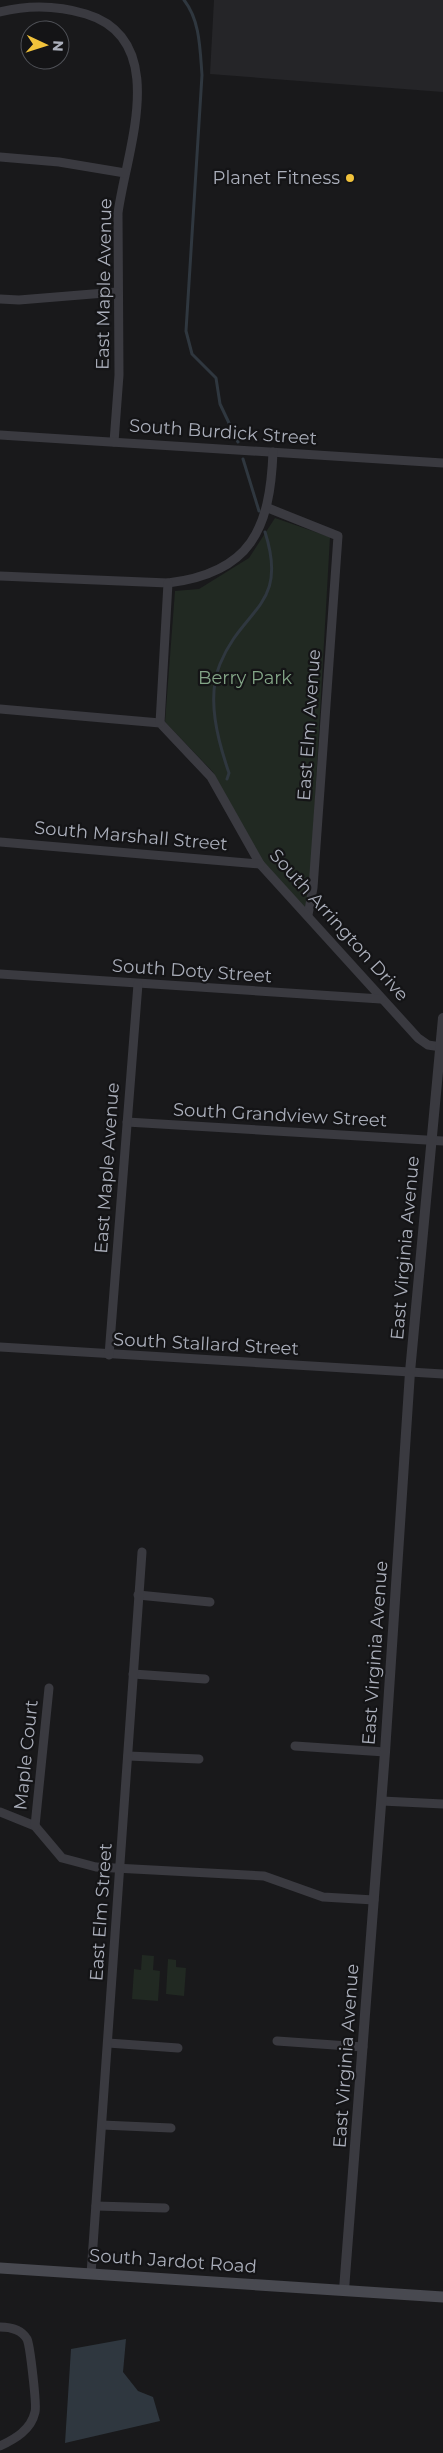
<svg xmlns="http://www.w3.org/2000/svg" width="443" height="2453" viewBox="0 0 443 2453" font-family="Montserrat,sans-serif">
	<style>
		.built { fill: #252528 }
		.green { fill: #212922 }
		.water { fill: #2f373f }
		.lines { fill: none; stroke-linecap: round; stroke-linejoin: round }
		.stream { stroke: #2f373f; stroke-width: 3 }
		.minor { stroke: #3a3a40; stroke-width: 9 }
		.tertiary { stroke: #3a3a40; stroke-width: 10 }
		.secondary { stroke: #484950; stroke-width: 11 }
		.poi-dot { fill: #f1c23b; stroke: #141416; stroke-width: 2 }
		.labels { text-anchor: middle; stroke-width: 4.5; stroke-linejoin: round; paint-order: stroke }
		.poi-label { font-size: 18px; fill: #abafbb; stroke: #141416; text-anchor: end }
		.street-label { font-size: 18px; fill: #abafbb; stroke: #141416 }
		.park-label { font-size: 18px; fill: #83a587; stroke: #141416 }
	</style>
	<rect width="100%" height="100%" fill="#19191b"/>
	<path class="built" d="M 214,0 L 443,0 L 443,92 L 210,74 Z"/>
	<g class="green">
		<path d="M 275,518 L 330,537 L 310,889 L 304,911 L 263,862 L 213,772 L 165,722 L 175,591 L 199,589 L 249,558 Z"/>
		<path d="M 142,1955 L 154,1956 L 153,1970 L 160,1971 L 158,2001 L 132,1999 L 134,1969 L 141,1970 Z"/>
		<path d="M 168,1959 L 176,1960 L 176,1967 L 186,1968 L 184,1996 L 166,1994 Z"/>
	</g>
	<path class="water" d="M 126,2339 L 123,2372 L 138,2391 L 153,2397 L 160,2421 L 65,2443 L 71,2349 Z"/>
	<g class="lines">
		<g class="stream">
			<path d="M 184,0 C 200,20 200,49 202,75 L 186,331 L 192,354 L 216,378 L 220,404 L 238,442"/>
			<path d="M 243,459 L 259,511"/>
			<path d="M 227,779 L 229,773 C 218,741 206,698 220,664 C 243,607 289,607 265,532"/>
		</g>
		<g class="minor">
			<path d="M 0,12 C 28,5 59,6 86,14 C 172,40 126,152 118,213 L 119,375 L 114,442"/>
			<path d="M 0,157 L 59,162 L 125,173"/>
			<path d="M 0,299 L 19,300 L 117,292"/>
			<path d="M 0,435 L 443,463"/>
			<path d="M 268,508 L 338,536 L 313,888 L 308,915"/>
			<path d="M 0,576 L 168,583 C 251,573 270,529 273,452"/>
			<path d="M 0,709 L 160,723 L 211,777 L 260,864 L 418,1038 L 428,1045 L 441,1047"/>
			<path d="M 160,723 L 168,583"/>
			<path d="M 0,842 L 260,864"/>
			<path d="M 0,974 L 381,999"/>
			<path d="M 127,1122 L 443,1141"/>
			<path d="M 0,1347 L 443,1374"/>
			<path d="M 109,1355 L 138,984"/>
			<path d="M 138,1595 L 210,1602"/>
			<path d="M 133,1674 L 205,1679"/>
			<path d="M 295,1746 L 385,1752"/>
			<path d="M 128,1756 L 199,1759"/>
			<path d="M 382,1801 L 443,1804"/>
			<path d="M 0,1812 L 35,1826 L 62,1858 L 96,1867 L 264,1876 L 323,1897 L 374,1900"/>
			<path d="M 35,1826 L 49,1688"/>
			<path d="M 277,2041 L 363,2047"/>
			<path d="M 108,2043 L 178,2048"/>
			<path d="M 102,2125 L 171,2128"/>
			<path d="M 96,2206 L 165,2208"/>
			<path d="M 91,2274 L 142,1552"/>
			<path d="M 0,2327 C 10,2327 21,2329 27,2339 C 30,2345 37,2406 35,2412 C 31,2430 15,2439 0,2446"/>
		</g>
		<path class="tertiary" d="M 344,2290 L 385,1752 L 410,1372 L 443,1018"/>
		<path class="secondary" d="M 0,2268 L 443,2297"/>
	</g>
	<circle class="poi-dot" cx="350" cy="178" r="5"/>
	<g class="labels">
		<g class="poi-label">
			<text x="340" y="184">Planet Fitness</text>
		</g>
		<g class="street-label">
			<text transform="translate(104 284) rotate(-89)" y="6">East Maple Avenue</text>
			<text transform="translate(223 432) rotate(4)" y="6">South Burdick Street</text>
			<text transform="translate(309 725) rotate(-86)" y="6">East Elm Avenue</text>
			<text transform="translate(131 836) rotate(5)" y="6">South Marshall Street</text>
			<text transform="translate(339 925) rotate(48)" y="6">South Arrington Drive</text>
			<text transform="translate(192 971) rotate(4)" y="6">South Doty Street</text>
			<text transform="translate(280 1115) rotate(3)" y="6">South Grandview Street</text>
			<text transform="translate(107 1168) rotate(-86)" y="6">East Maple Avenue</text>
			<text transform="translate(405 1248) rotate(-85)" y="6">East Virginia Avenue</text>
			<text transform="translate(206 1344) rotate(3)" y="6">South Stallard Street</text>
			<text transform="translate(375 1653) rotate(-86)" y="6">East Virginia Avenue</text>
			<text transform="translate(26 1755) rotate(-84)" y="6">Maple Court</text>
			<text transform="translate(101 1912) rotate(-86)" y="6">East Elm Street</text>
			<text transform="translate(346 2056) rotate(-86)" y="6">East Virginia Avenue</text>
			<text transform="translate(173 2261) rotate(4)" y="6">South Jardot Road</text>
		</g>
		<g class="park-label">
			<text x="245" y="684">Berry Park</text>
		</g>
	</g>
	<g transform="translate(45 45) rotate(94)"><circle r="24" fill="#141416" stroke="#505258"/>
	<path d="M0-4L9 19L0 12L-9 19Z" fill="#f1c23b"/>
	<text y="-8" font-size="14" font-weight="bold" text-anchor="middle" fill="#abafbb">N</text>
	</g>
</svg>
